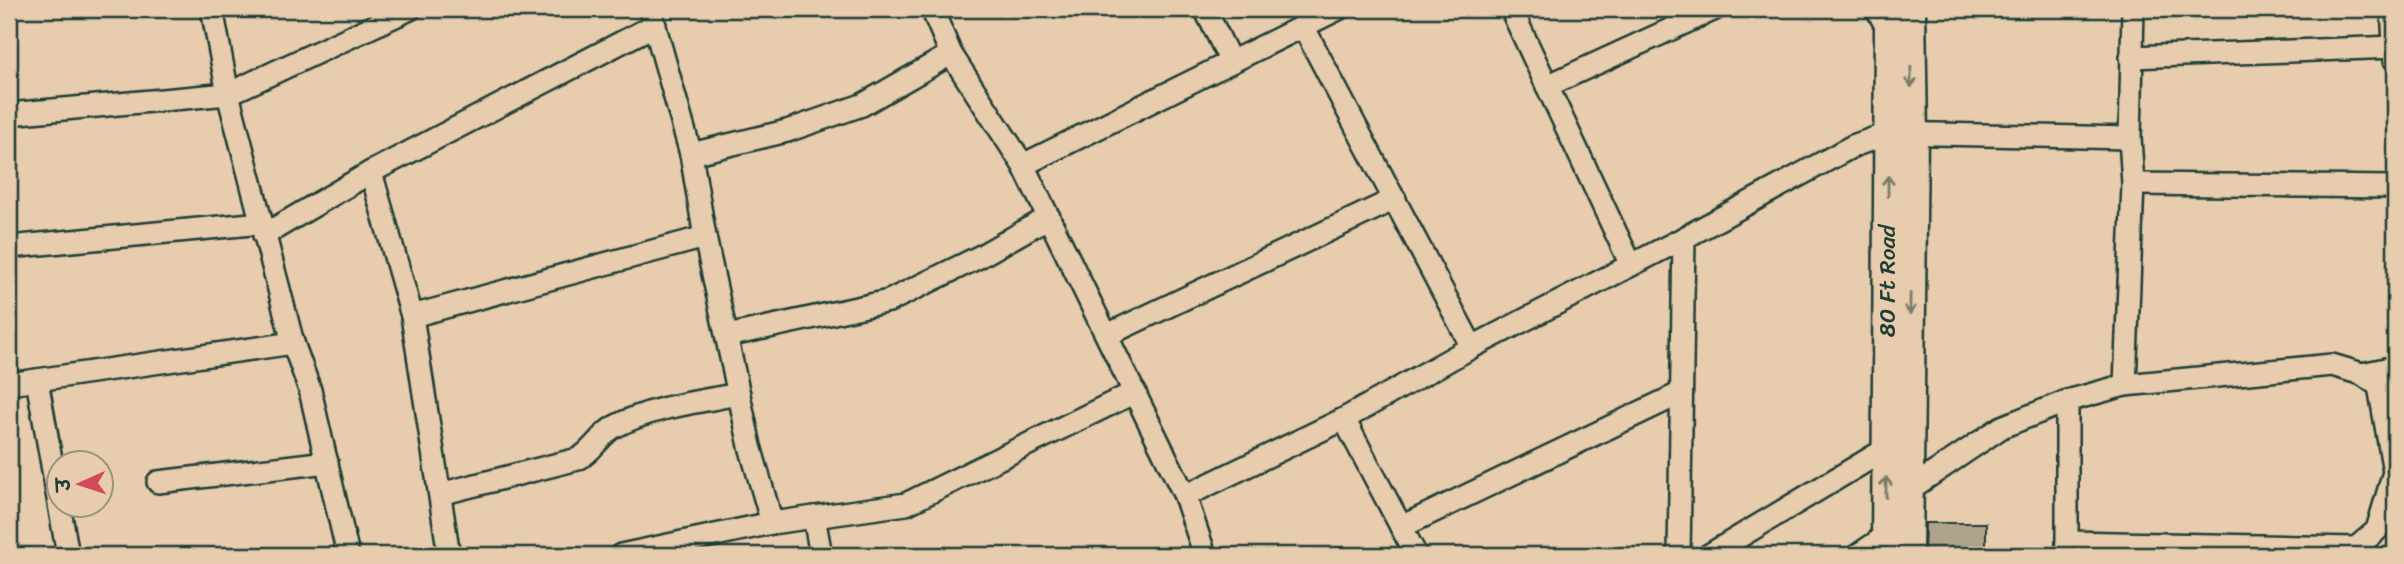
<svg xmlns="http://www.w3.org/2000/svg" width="2404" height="564" viewBox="0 0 2404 564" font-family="Sriracha,'Playpen Sans Deva',sans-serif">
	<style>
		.building { fill: #b0a38c; stroke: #1f3d34; stroke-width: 2 }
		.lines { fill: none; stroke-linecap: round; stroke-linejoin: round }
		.minor-casing { stroke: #1f3d34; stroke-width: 26 }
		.secondary-casing { stroke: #1f3d34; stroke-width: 35 }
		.minor { stroke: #e7ccae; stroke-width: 21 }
		.secondary { stroke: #e7ccae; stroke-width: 30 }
		.oneway { stroke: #797d6b }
		.labels { text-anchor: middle; stroke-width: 7; stroke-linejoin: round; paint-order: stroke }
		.street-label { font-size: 23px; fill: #1f3d34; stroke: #e7ccae }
	</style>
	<rect width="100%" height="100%" fill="#e7ccae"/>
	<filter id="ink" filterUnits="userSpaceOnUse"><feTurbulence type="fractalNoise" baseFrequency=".0143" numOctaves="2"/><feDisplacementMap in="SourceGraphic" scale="14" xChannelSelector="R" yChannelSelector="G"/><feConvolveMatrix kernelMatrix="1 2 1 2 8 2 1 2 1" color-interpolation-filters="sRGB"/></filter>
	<g filter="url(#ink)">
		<path class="building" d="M 1925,523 L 1986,523 L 1986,555 L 1924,555 Z"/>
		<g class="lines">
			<defs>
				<g id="minor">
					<path d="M 212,9 L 228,94 L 293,343 L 310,390 L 348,555"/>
					<path d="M 650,9 L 691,154 L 705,237 L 750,446 L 772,523"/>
					<path d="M 932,9 L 951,54 L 1023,165 L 1185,496 L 1205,555"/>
					<path d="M 1205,9 L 1231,62"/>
					<path d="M 1511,9 L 1631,265"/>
					<path d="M 2392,9 L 2395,60"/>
					<path d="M 1303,26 L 1472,347"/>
					<path d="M 2131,57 L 2395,47"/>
					<path d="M 1547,86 L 1715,9"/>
					<path d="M 9,114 L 228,94 L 410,9"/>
					<path d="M 691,154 L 787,131 L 862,105 L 951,54"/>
					<path d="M 1023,165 L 1338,9"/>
					<path d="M 371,172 L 412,316 L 449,555"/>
					<path d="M 2133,184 L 2395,187"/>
					<path d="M 264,235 L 371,172 L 655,25"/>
					<path d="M 9,247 L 262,223"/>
					<path d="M 412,316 L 705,237"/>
					<path d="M 1107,335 L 1395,199"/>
					<path d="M 727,336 L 889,301 L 979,257 L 1049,217"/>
					<path d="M 2362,374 L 2395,367"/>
					<path d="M 37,380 L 68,555"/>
					<path d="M 9,384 L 293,343"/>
					<path d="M 2125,385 L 2133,184 L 2130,138 L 2133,9"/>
					<path d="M 2067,401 L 2067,555"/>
					<path d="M 1344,419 L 1416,555"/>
					<path d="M 158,482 L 327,462"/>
					<path d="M 1907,491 L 2002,427 L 2067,401 L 2125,385 L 2332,365 L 2362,374 L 2379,386 L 2394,472 L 2377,530 L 2356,548 L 2067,542"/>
					<path d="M 440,494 L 578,459 C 593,451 600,435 614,427 C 652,407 697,402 739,394"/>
					<path d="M 1185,496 L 1344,419 L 1472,347 L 1684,238 L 1853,146 L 1889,133 L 2130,138"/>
					<path d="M 814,517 L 821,555"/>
					<path d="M 1401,527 L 1681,393"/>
					<path d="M 621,555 L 772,523 L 906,504 L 1135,392"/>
					<path d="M 1679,555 L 1684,238"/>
					<path d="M 1709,555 L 1886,449"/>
					<path d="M 1858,555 L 1886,536"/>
				</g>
				<g id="secondary">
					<path d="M 1882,9 L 1890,24 L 1887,555"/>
					<path d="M 1907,555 L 1912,135 L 1910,9"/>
				</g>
			</defs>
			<use href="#minor" class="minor-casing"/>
			<use href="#secondary" class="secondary-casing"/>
			<use href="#minor" class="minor"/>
			<use href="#secondary" class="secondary"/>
		</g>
		<defs><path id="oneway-shaft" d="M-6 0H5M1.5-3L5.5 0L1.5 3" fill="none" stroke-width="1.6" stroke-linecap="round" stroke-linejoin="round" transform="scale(1.75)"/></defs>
		<g class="oneway">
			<use href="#oneway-shaft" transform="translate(1911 77) rotate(89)"/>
			<use href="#oneway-shaft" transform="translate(1888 186) rotate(-90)"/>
			<use href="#oneway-shaft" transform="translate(1910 304) rotate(91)"/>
			<use href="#oneway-shaft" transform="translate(1886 487) rotate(-90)"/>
		</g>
	</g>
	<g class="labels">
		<g class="street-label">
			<text transform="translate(1887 281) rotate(-90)" y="8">80 Ft Road</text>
		</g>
	</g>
	<rect width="2404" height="564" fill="none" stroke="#e7ccae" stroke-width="35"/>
	<rect x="18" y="18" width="2369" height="529" fill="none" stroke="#1f3d34" stroke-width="2.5" filter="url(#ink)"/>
	<g transform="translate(80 484) rotate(267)"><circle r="33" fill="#e7ccae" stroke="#97937d" stroke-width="2"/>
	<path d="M0-5L12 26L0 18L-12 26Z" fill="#d1495b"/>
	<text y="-10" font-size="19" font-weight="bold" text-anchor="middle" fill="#1f3d34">उ</text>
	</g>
</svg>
